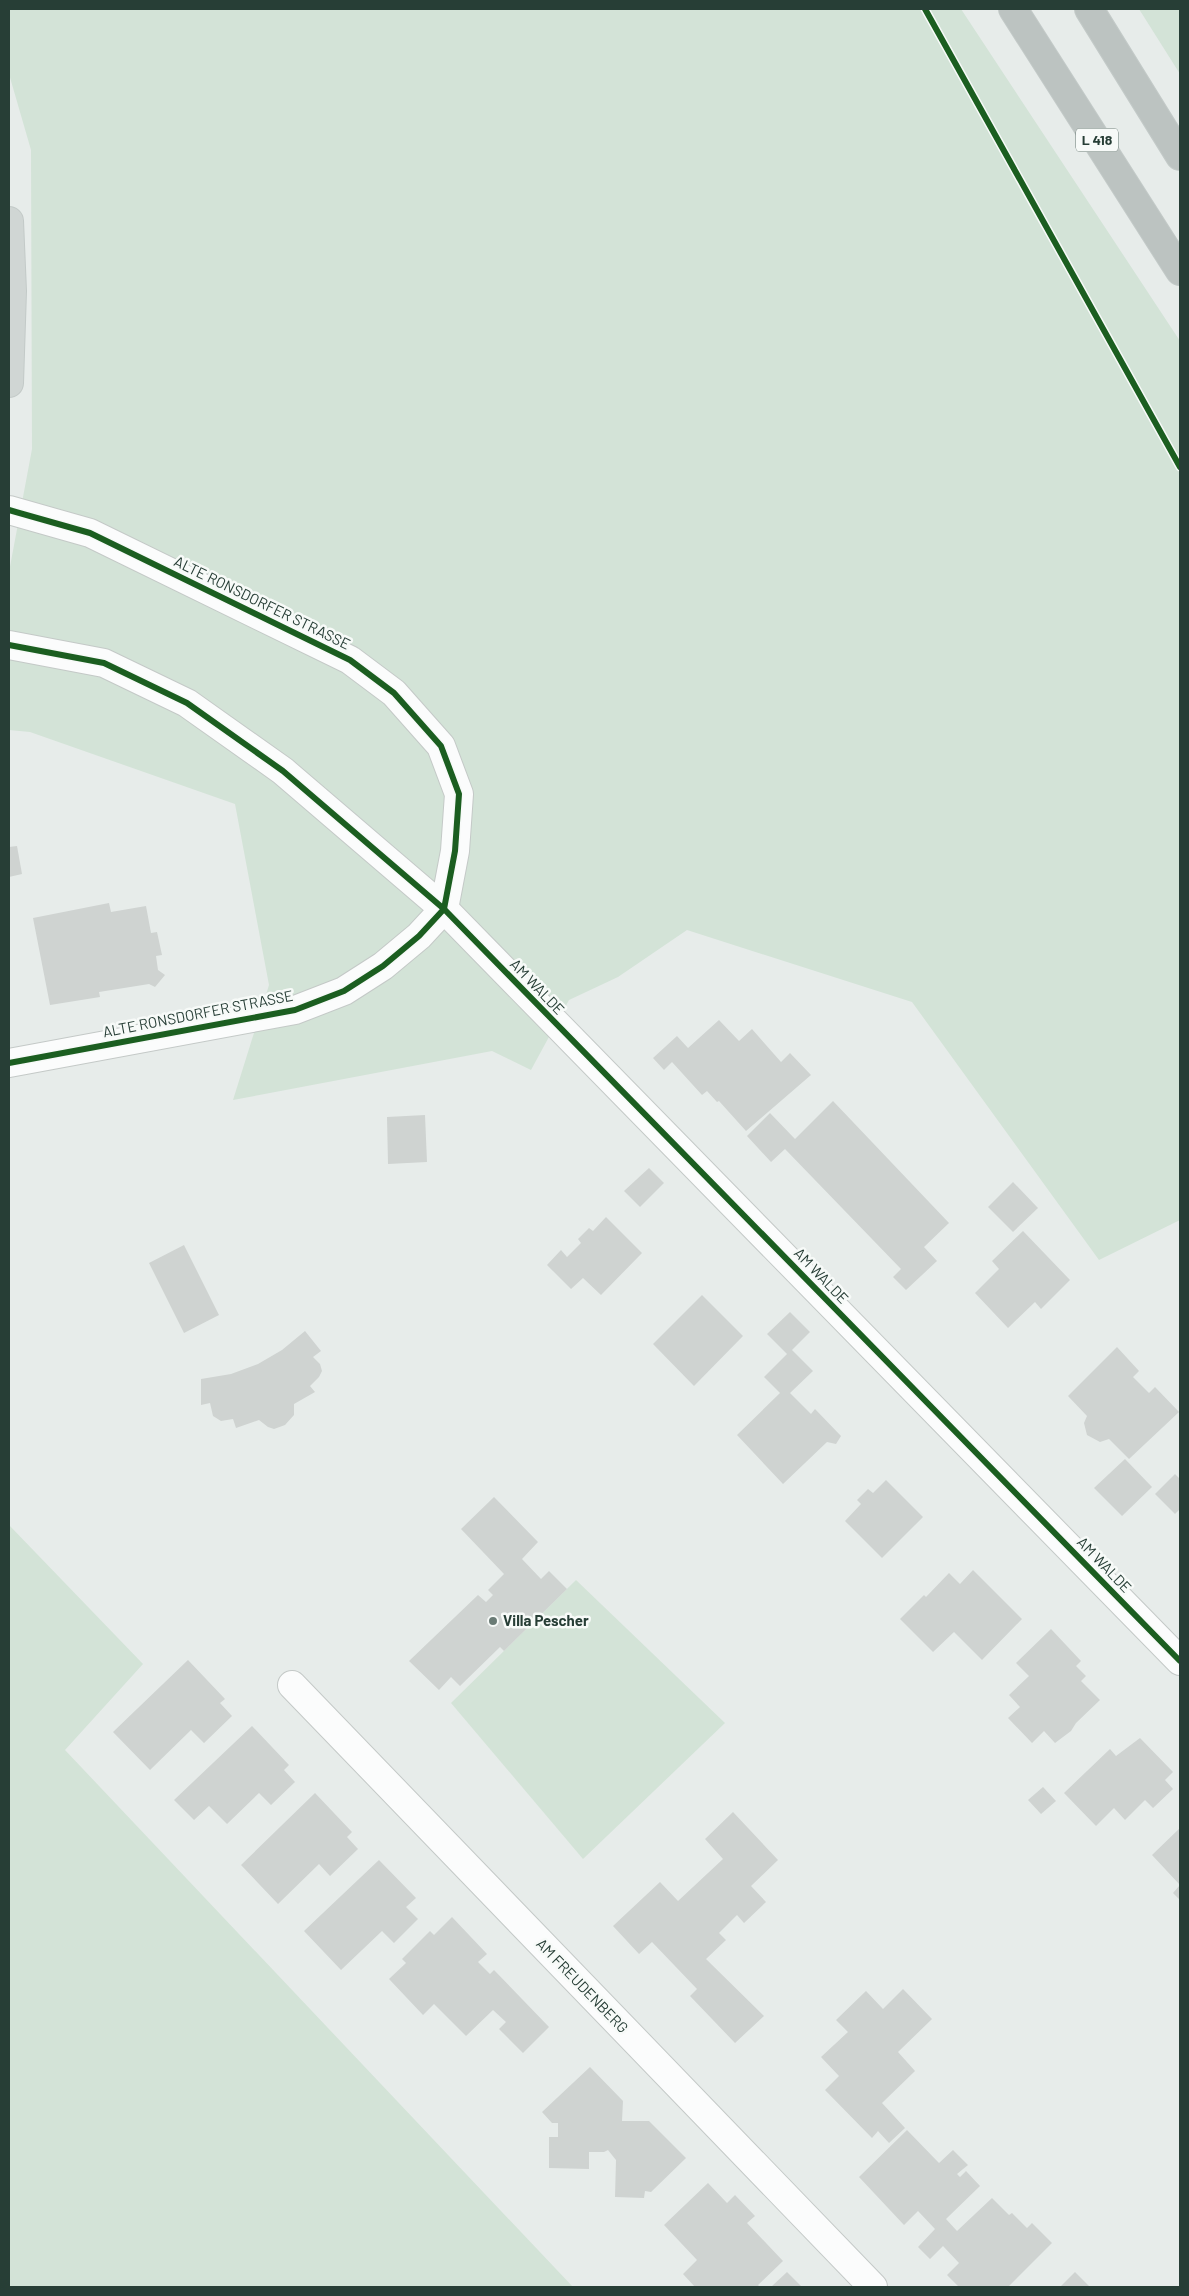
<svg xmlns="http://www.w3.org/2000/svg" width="1189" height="2296" viewBox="0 0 1189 2296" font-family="Barlow,sans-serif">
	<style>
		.green { fill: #d3e3d7 }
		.building { fill: #cfd3d1 }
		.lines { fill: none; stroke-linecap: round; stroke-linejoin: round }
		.minor-casing { stroke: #c4c9c7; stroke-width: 30 }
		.major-casing { stroke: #c3cac8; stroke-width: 30 }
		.highway-casing { stroke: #c3cac8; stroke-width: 30 }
		.path { stroke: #c7cdcb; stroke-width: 3; stroke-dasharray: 2.5 4; stroke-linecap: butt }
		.minor { stroke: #fbfcfc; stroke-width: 28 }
		.major { stroke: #d0d6d4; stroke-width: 28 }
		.highway { stroke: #bcc3c1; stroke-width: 28 }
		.cycleway-casing { stroke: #f7faf8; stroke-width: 9 }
		.cycleway { stroke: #1b5e20; stroke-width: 6 }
		.poi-dot { fill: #6a7b75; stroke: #f7faf8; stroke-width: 2 }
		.labels { text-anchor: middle; stroke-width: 5; stroke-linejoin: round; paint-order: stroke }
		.shield { fill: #f7faf8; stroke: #657670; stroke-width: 1 }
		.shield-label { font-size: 14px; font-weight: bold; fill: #273e36 }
		.street-label { font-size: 15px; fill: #273e36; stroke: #f7faf8 }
		.poi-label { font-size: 15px; font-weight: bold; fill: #273e36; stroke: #f7faf8; text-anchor: start }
	</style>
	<rect width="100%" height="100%" fill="#e7ecea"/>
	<g class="green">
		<path d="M 9,9 L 961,9 L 1180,341 L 1180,1220 L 1099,1260 L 912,1002 L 687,930 L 618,977 L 569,1000 L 531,1070 L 492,1051 L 233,1100 L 269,985 L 235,804 L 30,732 L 9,730 L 9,572 L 32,449 L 31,150 L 9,74 Z"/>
		<path d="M 1139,9 L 1180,9 L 1180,74 Z"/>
		<path d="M 9,1525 L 143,1664 L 65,1750 L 573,2287 L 9,2287 Z"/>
		<path d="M 576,1580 L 725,1723 L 583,1859 L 451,1703 Z"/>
	</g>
	<g class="building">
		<path d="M 17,846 L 22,874 L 9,877 L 9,847 Z"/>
		<path d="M 109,903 L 111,912 L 146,906 L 151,933 L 157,932 L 162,955 L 156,956 L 158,970 L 165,975 L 155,987 L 149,984 L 99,992 L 100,997 L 50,1005 L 33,918 Z"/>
		<path d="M 719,1020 L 739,1041 L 752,1029 L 781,1062 L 790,1053 L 811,1075 L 746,1131 L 719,1101 L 717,1102 L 707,1091 L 702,1095 L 672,1062 L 664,1070 L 653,1058 L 677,1036 L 688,1048 Z"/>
		<path d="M 833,1101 L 949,1223 L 924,1247 L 937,1261 L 906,1290 L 893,1277 L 901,1269 L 785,1149 L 771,1162 L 747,1136 L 770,1113 L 795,1139 Z"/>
		<path d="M 425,1115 L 427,1162 L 388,1164 L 387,1117 Z"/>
		<path d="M 649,1168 L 664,1183 L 640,1207 L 624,1191 Z"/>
		<path d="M 1013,1182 L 1038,1208 L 1013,1232 L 988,1207 Z"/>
		<path d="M 606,1217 L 642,1253 L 601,1295 L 583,1278 L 571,1289 L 547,1265 L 561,1250 L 567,1257 L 581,1243 L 578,1239 L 589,1228 L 593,1231 Z"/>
		<path d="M 1023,1231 L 1070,1280 L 1041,1309 L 1035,1302 L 1008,1328 L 975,1293 L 999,1269 L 992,1261 Z"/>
		<path d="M 184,1245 L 219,1315 L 184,1333 L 149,1263 Z"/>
		<path d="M 702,1295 L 743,1336 L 694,1386 L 653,1344 Z"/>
		<path d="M 790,1312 L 810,1332 L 792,1350 L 813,1371 L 790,1393 L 811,1414 L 815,1409 L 841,1436 L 836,1444 L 827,1442 L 783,1484 L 737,1435 L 780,1393 L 764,1377 L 787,1354 L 767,1334 Z"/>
		<path d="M 305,1331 L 321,1351 L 313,1357 L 320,1364 L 322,1371 L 319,1377 L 310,1386 L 315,1392 L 294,1404 L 294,1415 L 285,1425 L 274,1429 L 268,1427 L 259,1420 L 236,1428 L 233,1419 L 221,1421 L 213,1416 L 210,1403 L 201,1405 L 201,1379 L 231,1374 L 258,1364 L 282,1350 Z"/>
		<path d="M 1117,1347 L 1139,1371 L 1133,1377 L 1149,1393 L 1155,1387 L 1179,1412 L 1129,1459 L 1109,1439 L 1100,1442 L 1087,1435 L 1084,1423 L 1087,1416 L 1068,1396 Z"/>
		<path d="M 1125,1459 L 1152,1487 L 1122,1516 L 1094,1488 Z"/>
		<path d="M 1175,1474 L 1180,1479 L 1180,1509 L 1175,1514 L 1155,1494 Z"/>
		<path d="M 886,1480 L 923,1517 L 882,1558 L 845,1521 L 861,1504 L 857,1500 L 868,1489 L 873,1493 Z"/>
		<path d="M 494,1497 L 538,1542 L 522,1559 L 541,1579 L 549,1571 L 567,1589 L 504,1651 L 500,1647 L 460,1686 L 451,1677 L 439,1690 L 409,1661 L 478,1595 L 486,1602 L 493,1595 L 488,1590 L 504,1574 L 461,1529 Z"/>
		<path d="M 973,1570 L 1022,1619 L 982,1660 L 954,1632 L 933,1652 L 900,1619 L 924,1595 L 926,1597 L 949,1573 L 960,1584 Z"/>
		<path d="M 1051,1629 L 1081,1661 L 1076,1666 L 1086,1676 L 1081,1681 L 1100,1700 L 1076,1723 L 1071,1731 L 1055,1743 L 1044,1731 L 1032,1743 L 1008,1718 L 1020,1707 L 1009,1695 L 1029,1676 L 1016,1663 Z"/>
		<path d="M 188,1660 L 225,1699 L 220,1703 L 232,1716 L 204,1743 L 191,1730 L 150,1770 L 113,1732 Z"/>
		<path d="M 252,1726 L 289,1765 L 284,1770 L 295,1782 L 271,1805 L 259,1793 L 227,1824 L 209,1806 L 194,1820 L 174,1800 Z"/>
		<path d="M 1140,1738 L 1173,1772 L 1165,1780 L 1173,1789 L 1153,1808 L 1145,1800 L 1125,1820 L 1114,1808 L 1096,1826 L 1064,1793 L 1110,1749 L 1116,1756 Z"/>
		<path d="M 1043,1787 L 1056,1801 L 1041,1814 L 1028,1800 Z"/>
		<path d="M 315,1793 L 352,1832 L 347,1837 L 358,1849 L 330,1876 L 319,1864 L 278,1904 L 241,1865 Z"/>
		<path d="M 733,1812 L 778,1860 L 751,1886 L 766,1902 L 744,1923 L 737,1915 L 719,1933 L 726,1940 L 706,1959 L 764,2016 L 735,2043 L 690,1996 L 697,1989 L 652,1942 L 639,1954 L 613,1926 L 660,1882 L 678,1901 L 723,1859 L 705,1839 Z"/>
		<path d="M 1180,1828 L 1180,1900 L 1173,1893 L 1180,1885 L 1152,1855 Z"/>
		<path d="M 379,1860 L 416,1898 L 406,1907 L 418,1919 L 394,1943 L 382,1931 L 341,1970 L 304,1931 Z"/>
		<path d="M 452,1917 L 487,1954 L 478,1962 L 490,1974 L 494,1970 L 549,2027 L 523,2053 L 499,2029 L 506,2022 L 493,2010 L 466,2036 L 434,2004 L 423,2015 L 389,1979 L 406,1963 L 402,1959 L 430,1931 L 434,1935 Z"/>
		<path d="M 903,1989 L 932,2019 L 898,2052 L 915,2071 L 882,2103 L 905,2128 L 889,2143 L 878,2131 L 872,2138 L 825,2090 L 839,2076 L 821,2057 L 848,2032 L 836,2020 L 866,1991 L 883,2009 Z"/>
		<path d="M 590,2067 L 623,2101 L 622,2121 L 649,2121 L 686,2158 L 651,2192 L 645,2191 L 644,2198 L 615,2197 L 616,2160 L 608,2150 L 604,2152 L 589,2152 L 589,2169 L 549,2168 L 549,2137 L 558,2137 L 558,2123 L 552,2123 L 542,2112 Z"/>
		<path d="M 907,2130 L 939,2163 L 953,2150 L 968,2165 L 957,2174 L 960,2177 L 966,2171 L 980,2186 L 946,2219 L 957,2231 L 992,2198 L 1009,2215 L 1012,2213 L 1027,2228 L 1032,2223 L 1052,2243 L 1008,2287 L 959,2287 L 947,2275 L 959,2263 L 943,2246 L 930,2259 L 918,2247 L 935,2229 L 918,2211 L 904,2225 L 859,2177 Z"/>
		<path d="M 708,2183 L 727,2203 L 735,2195 L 755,2216 L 747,2223 L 783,2261 L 758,2285 L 760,2287 L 695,2287 L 683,2274 L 697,2260 L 664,2225 Z"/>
		<path d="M 787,2272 L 802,2287 L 771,2287 Z"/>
		<path d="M 1075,2272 L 1090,2287 L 1060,2287 Z"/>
	</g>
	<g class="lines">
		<defs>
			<g id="minor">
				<path d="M 9,510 L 90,533 L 350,660 L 394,693 L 441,746 L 459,794 L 455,851 L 444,909 L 419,936 L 383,966 L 344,991 L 295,1010 L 9,1063"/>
				<path d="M 9,645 L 104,663 L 187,703 L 283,771 L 444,909 L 1180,1661"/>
				<path d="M 292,1685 L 873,2287"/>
			</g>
			<path id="major" d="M 9,221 L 12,291 L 9,383"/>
			<g id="highway">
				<path d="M 1013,9 L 1180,271"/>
				<path d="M 1089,9 L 1180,156"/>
			</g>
		</defs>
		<use href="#minor" class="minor-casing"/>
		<use href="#major" class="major-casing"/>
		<use href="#highway" class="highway-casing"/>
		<path class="path" d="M 925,9 L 1180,467"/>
		<use href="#minor" class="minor"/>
		<use href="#major" class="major"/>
		<use href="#highway" class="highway"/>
		<defs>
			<g id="cycleway">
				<path d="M 925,9 L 1180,467"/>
				<path d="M 9,510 L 90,533 L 350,660 L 394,693 L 441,746 L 459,794 L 455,851 L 444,909 L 419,936 L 383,966 L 344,991 L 295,1010 L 9,1063"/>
				<path d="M 9,645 L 104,663 L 187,703 L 283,771 L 444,909 L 1180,1661"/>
			</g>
		</defs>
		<use href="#cycleway" class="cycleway-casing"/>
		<use href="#cycleway" class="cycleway"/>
	</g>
	<circle class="poi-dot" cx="493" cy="1621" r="5"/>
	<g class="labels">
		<rect class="shield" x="1076" y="128.5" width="42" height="23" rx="4"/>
		<g class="shield-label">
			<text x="1097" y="145">L 418</text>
		</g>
		<g class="street-label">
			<text transform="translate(262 603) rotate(26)" y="5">ALTE RONSDORFER STRASSE</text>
			<text transform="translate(537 987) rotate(46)" y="5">AM WALDE</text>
			<text transform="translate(198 1014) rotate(-11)" y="5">ALTE RONSDORFER STRASSE</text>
			<text transform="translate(821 1276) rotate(46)" y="5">AM WALDE</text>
			<text transform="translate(1104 1565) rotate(46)" y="5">AM WALDE</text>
			<text transform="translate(582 1986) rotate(46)" y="5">AM FREUDENBERG</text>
		</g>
		<g class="poi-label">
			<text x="503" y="1626">Villa Pescher</text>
		</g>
	</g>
	<rect width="1189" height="2296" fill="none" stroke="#273e36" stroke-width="20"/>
</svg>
